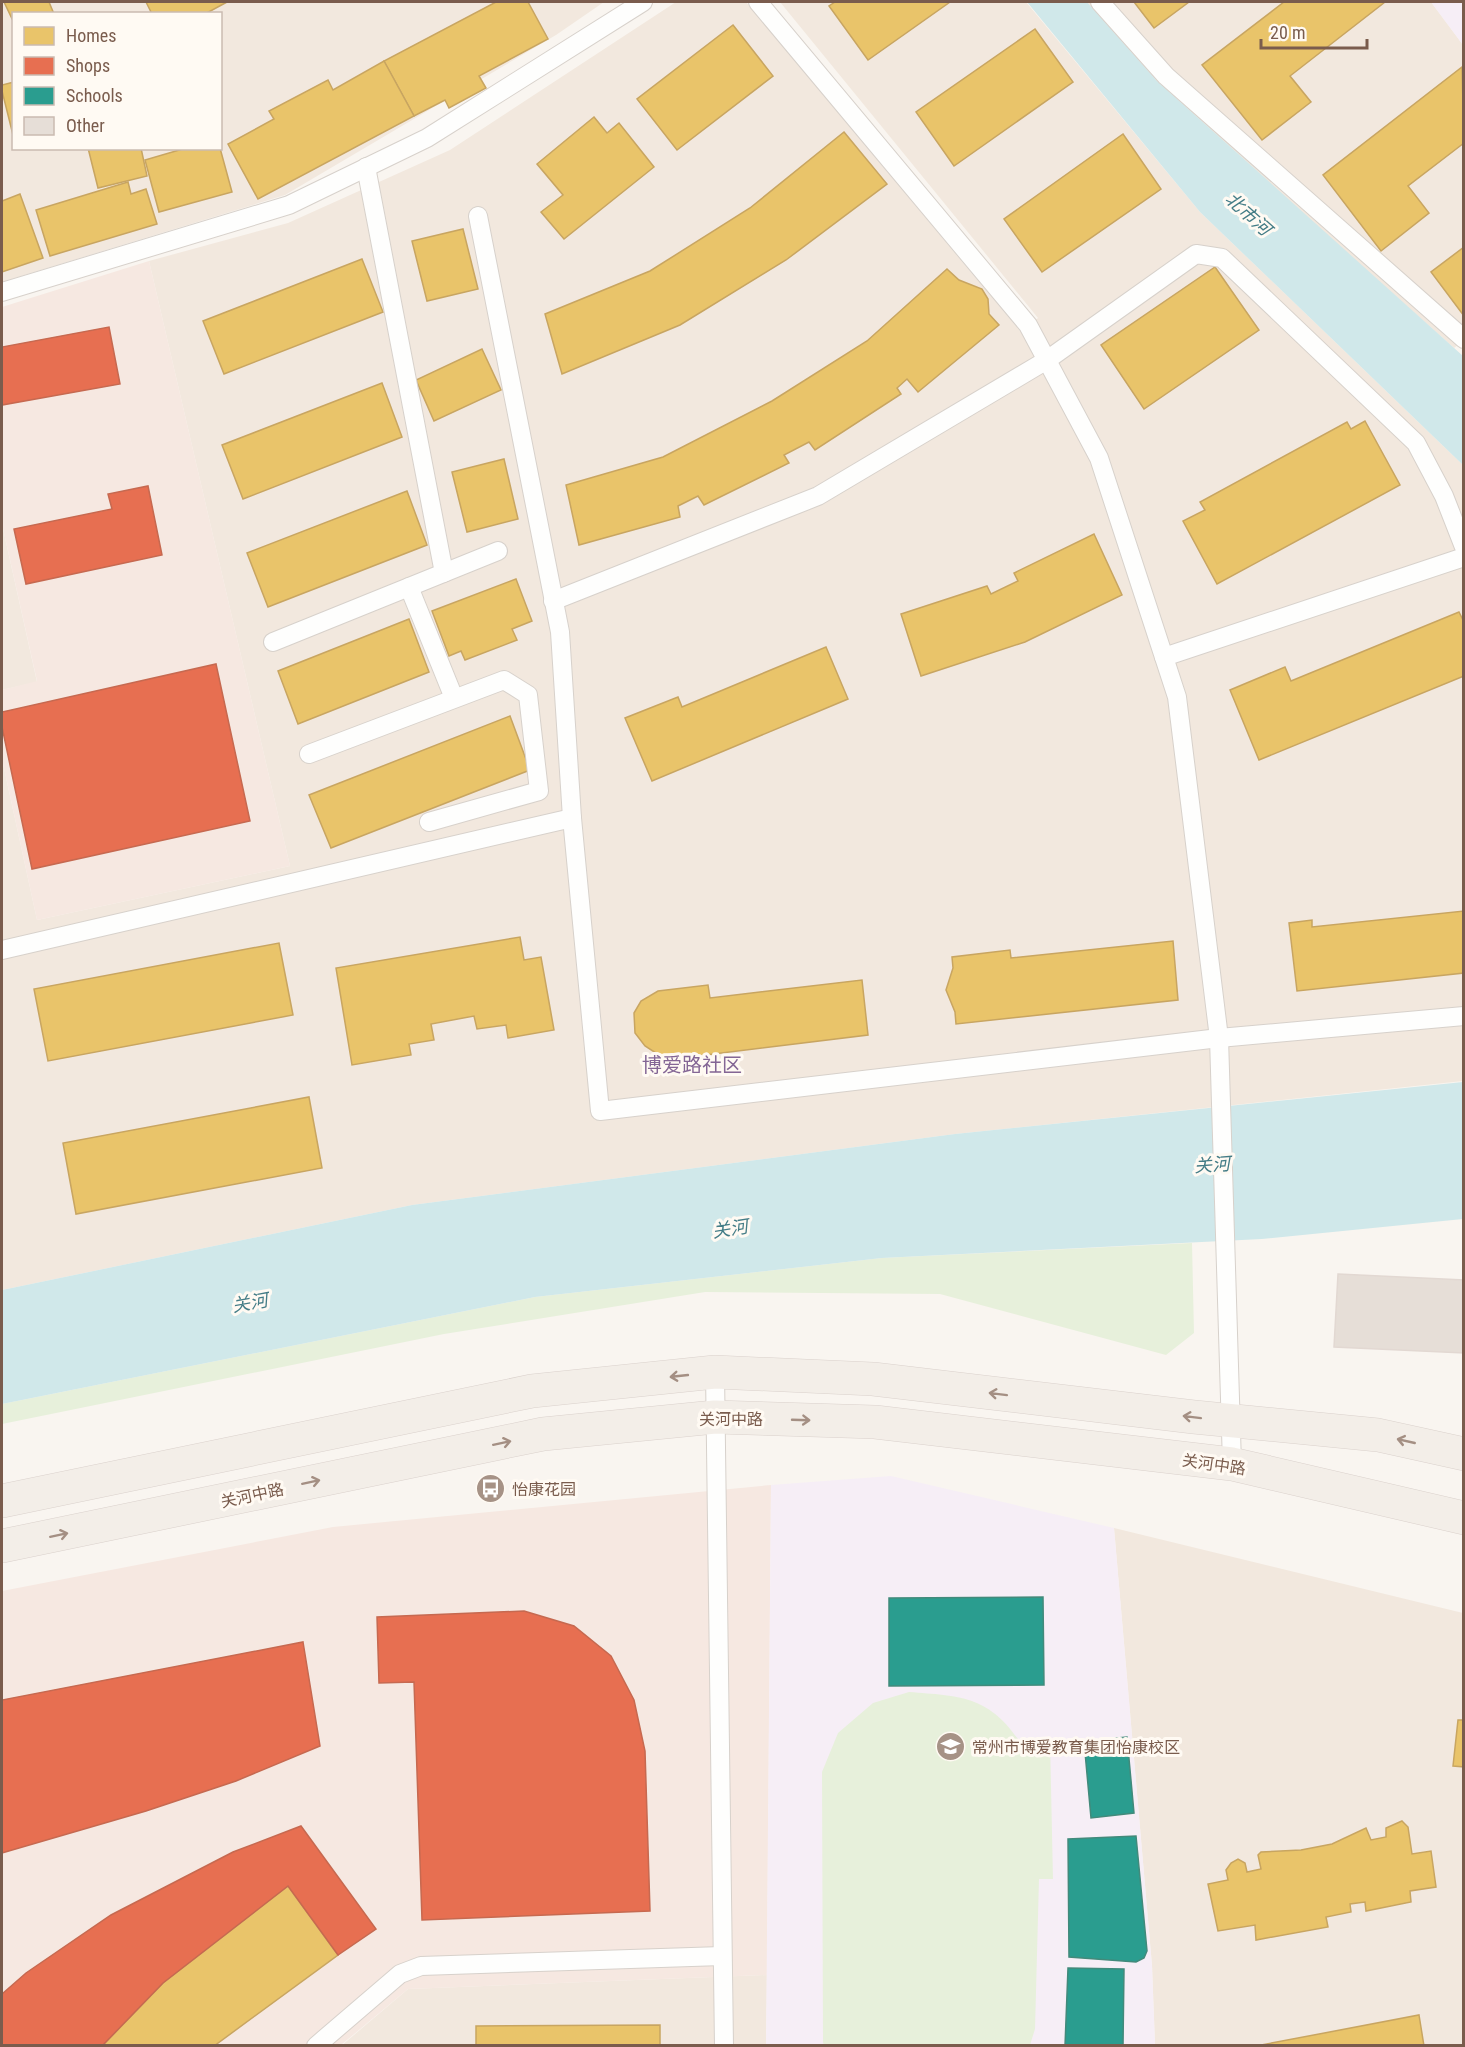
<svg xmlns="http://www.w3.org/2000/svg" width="1465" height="2047" viewBox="0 0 1465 2047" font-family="'Roboto Condensed','Noto Sans SC',sans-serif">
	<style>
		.residential { fill: #f2e8de; fill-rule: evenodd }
		.commercial { fill: #f6e8e1 }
		.education { fill: #f6eef6 }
		.green { fill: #e7f0db }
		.water { fill: #d0e8ea }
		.homes { fill: #e9c46a; stroke: #c8a561; stroke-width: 1.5 }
		.shops { fill: #e76f51; stroke: #c66950; stroke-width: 1.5 }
		.schools { fill: #2a9d8f; stroke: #428a7b; stroke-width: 1.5 }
		.building { fill: #e6ded7; stroke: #e2d8d2; stroke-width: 1.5 }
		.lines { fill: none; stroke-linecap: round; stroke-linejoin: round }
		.service-casing { stroke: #d7d1cb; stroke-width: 20 }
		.primary-casing { stroke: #dad1cc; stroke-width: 34 }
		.service { stroke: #fefefd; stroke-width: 18 }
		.primary { stroke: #f3eee8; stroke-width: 33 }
		.oneway { stroke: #a48f83 }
		.labels { text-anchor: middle; stroke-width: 6; stroke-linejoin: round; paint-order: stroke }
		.street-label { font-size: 16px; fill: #7a5c4d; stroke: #fffaf3 }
		.poi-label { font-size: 16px; fill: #7a5c4d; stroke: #fffaf3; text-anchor: start }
		.water-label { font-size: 18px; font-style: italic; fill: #437c86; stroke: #fffaf3 }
		.quarter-label { font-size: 20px; fill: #846695; stroke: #fffaf3 }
	</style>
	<rect width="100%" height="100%" fill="#f9f5f0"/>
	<g class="residential">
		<path d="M 2,2 L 604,2 L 556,35 L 285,195 L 2,282 ZM 14,14 L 220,14 L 220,148 L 14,148 Z"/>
		<path d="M 676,2 L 746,2 L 1020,331 L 1038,318 L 780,2 L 1026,2 L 1200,212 L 1463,465 L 1463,1081 L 955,1134 L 412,1205 L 2,1290 L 2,759 L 37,920 L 290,866 L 149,261 L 288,223 L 450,150 Z"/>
		<path d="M 1087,2 L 1431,2 L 1463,45 L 1463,341 L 1454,348 L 1356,261 L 1157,81 Z"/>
		<path d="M 2,524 L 37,682 L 2,690 Z"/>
		<path d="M 1114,1528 L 1463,1613 L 1463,2045 L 1155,2045 L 1152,1966 Z"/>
		<path d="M 767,1975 L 766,2045 L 341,2046 L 408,1989 Z"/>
	</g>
	<g class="commercial">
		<path d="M 149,261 L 290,866 L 37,920 L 2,759 L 2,690 L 37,681 L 2,524 L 2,307 Z"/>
		<path d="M 771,1485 L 767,1975 L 408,1989 L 341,2045 L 2,2046 L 2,1591 L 333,1527 Z"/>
	</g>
	<g class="education">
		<path d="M 1431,2 L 1463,2 L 1463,45 Z"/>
		<path d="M 891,1476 L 1114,1528 L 1152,1966 L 1155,2045 L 766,2046 L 771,1485 Z"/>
	</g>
	<g class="green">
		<path d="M 1192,1243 L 1194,1333 L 1166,1355 L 940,1294 L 705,1292 L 444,1334 L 2,1424 L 2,1404 L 535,1297 L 882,1258 Z"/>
		<path d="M 909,1692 C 961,1696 989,1696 1020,1742 L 1050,1740 L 1053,1879 L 1039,1879 L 1035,2029 L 1030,2045 L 824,2046 L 823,2042 L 822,1772 L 838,1733 L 873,1703 Z"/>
	</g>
	<g class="water">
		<path d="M 1027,2 L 1087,2 L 1157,81 L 1463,356 L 1463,465 L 1200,212 Z"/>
		<path d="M 1463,1082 L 1463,1219 L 1262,1239 L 882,1258 L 535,1297 L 2,1404 L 2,1290 L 412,1205 L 955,1134 Z"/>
	</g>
	<g class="homes">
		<path d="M 4,2 L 49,2 L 54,14 L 14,14 L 14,23 Z"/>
		<path d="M 146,2 L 227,2 L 205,14 L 152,14 Z"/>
		<path d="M 496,2 L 528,2 L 548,39 L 479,76 L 486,88 L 449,108 L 445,100 L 414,116 L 384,61 Z"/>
		<path d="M 835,2 L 950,2 L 868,60 L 829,6 Z"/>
		<path d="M 1134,2 L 1189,2 L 1154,28 Z"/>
		<path d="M 1284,2 L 1385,2 L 1290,76 L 1311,102 L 1262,140 L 1202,65 Z"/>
		<path d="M 733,25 L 773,76 L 677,150 L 637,99 Z"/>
		<path d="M 1035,29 L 1073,82 L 954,166 L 916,112 Z"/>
		<path d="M 384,61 L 414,116 L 258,199 L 228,144 L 274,119 L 269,111 L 328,80 L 333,90 Z"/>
		<path d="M 1462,67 L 1464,143 L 1408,186 L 1429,213 L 1381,251 L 1323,175 Z"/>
		<path d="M 14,82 L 14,139 L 2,91 L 2,85 Z"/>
		<path d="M 594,117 L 607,133 L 619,123 L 654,167 L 564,239 L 541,212 L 563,195 L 537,164 Z"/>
		<path d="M 844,132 L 887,184 L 786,260 L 680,325 L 562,374 L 545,314 L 650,271 L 750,208 Z"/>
		<path d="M 1123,134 L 1161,189 L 1042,272 L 1004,219 Z"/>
		<path d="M 88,148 L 141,148 L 147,176 L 98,188 Z"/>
		<path d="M 186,148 L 220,148 L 232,192 L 159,212 L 145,160 Z"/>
		<path d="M 128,182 L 131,194 L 146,189 L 157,224 L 50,256 L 36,210 Z"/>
		<path d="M 20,194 L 43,258 L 2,272 L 2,201 Z"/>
		<path d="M 463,229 L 478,289 L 427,301 L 412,241 Z"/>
		<path d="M 1464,247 L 1464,316 L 1431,272 Z"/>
		<path d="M 362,259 L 383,312 L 224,374 L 203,321 Z"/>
		<path d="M 1215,267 L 1259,330 L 1144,409 L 1101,345 Z"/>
		<path d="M 947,269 L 959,280 L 982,289 L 988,299 L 989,314 L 999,325 L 918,392 L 907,379 L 897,388 L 901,394 L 815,450 L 809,442 L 784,455 L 789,463 L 704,505 L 698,496 L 678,506 L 680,517 L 579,545 L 566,485 L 663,457 L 772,401 L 867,341 Z"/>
		<path d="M 482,349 L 501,390 L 434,421 L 416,380 Z"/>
		<path d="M 382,383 L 402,437 L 243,499 L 222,445 Z"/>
		<path d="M 1365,421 L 1400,485 L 1217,584 L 1183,521 L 1205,510 L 1200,502 L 1347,422 L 1351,429 Z"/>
		<path d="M 504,459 L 518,519 L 467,532 L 452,472 Z"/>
		<path d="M 407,491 L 427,545 L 268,607 L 247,553 Z"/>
		<path d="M 1094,534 L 1122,595 L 1025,642 L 921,676 L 901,614 L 987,586 L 991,594 L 1018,581 L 1014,573 Z"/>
		<path d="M 516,579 L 532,621 L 512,629 L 517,640 L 465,660 L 461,651 L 449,656 L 432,611 Z"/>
		<path d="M 1459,612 L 1464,622 L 1464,676 L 1259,760 L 1230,690 L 1285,667 L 1291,681 Z"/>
		<path d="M 409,619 L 429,672 L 298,724 L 278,671 Z"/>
		<path d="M 826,647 L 848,699 L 652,781 L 625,718 L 678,697 L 682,707 Z"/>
		<path d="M 510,716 L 530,770 L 331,848 L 309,795 Z"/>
		<path d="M 1464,911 L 1464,973 L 1297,991 L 1289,923 L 1312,920 L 1312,927 Z"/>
		<path d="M 520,937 L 524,960 L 541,957 L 554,1030 L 508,1038 L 506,1025 L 477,1029 L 474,1016 L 431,1024 L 434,1040 L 409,1044 L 411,1055 L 352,1065 L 336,968 Z"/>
		<path d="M 1173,941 L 1178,1000 L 956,1024 L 955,1012 L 946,990 L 953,968 L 952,957 L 1010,950 L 1011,958 Z"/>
		<path d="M 279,943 L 293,1015 L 48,1061 L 34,989 Z"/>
		<path d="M 862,980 L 868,1035 L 657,1061 L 656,1053 L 645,1046 L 635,1033 L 634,1013 L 641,1001 L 658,991 L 708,985 L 710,998 Z"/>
		<path d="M 309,1097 L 322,1168 L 76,1214 L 63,1143 Z"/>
		<path d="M 1464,1713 L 1464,1767 L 1453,1766 L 1458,1720 L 1463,1720 Z"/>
		<path d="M 1402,1821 L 1408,1827 L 1412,1854 L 1431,1851 L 1436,1887 L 1410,1891 L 1411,1902 L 1366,1911 L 1365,1902 L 1350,1904 L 1351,1912 L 1326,1917 L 1328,1927 L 1256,1940 L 1255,1925 L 1218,1931 L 1208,1884 L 1228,1880 L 1226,1870 L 1231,1863 L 1238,1859 L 1245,1863 L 1247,1872 L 1261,1869 L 1258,1855 L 1261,1852 L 1301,1850 L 1332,1844 L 1366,1828 L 1371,1840 L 1386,1837 L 1386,1828 Z"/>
		<path d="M 288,1886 L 338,1955 L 214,2046 L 102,2046 L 163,1983 Z"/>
		<path d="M 1419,2015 L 1424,2046 L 1256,2046 Z"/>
		<path d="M 660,2025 L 660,2046 L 476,2046 L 476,2026 Z"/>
	</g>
	<g class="shops">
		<path d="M 109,327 L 120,384 L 2,405 L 2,347 Z"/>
		<path d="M 148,486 L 162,555 L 26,584 L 14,529 L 112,509 L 108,494 Z"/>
		<path d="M 216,664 L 250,821 L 32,869 L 2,727 L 2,712 Z"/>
		<path d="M 524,1611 L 574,1626 L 611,1656 L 634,1700 L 645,1751 L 650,1911 L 422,1920 L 414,1682 L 379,1683 L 377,1617 Z"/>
		<path d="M 303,1642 L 320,1746 L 236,1781 L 146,1811 L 2,1853 L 2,1700 Z"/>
		<path d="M 301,1826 L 376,1929 L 338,1955 L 288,1886 L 163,1983 L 102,2046 L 2,2046 L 2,1994 L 26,1973 L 111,1915 L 233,1852 Z"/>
	</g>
	<g class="schools">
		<path d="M 1043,1597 L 1044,1685 L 889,1686 L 889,1598 Z"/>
		<path d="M 1127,1737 L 1134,1813 L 1091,1818 L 1084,1741 Z"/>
		<path d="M 1136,1836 L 1147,1951 L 1144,1958 L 1136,1962 L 1069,1957 L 1068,1839 Z"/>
		<path d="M 1068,1968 L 1124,1969 L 1123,2046 L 1065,2046 Z"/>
	</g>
	<path class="building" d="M 1338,1274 L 1464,1280 L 1464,1353 L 1334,1347 Z"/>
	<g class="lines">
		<defs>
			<g id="service">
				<path d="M 758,2 L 1028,325 L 1099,458 L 1177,697 L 1219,1038 L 1232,1464"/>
				<path d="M 1100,2 L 1166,76 L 1464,339"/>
				<path d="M 366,167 L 444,573"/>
				<path d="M 478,216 L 560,632 L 572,818 L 600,1111 L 1219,1038 L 1464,1016"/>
				<path d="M 2,292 L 289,205 L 427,138 L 643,2"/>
				<path d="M 409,587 L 454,698"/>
				<path d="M 553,601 L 818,496 L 1047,360 L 1196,254 L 1222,258 L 1416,443 L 1444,496 L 1464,547"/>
				<path d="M 273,642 L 498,551"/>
				<path d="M 1164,657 L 1464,557"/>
				<path d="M 309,754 L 504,680 L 528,695 L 539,791 L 429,822"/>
				<path d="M 2,950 L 572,818"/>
				<path d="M 715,1372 L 724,2046"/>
				<path d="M 316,2046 L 400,1974 L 421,1966 L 722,1956"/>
			</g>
			<g id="primary">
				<path d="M 2,1501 L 532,1391 L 715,1372 L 873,1379 L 1194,1417 L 1378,1435 L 1464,1454"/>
				<path d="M 2,1546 L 543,1434 L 715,1417 L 875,1422 L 1232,1464 L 1464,1518"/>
			</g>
		</defs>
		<use href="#service" class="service-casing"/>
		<use href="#primary" class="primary-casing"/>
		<use href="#service" class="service"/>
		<use href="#primary" class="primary"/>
	</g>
	<defs><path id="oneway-shaft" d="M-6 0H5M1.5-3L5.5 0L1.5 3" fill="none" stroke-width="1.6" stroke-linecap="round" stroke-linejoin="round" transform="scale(1.5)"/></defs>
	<g class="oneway">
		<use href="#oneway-shaft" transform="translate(679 1376) rotate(174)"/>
		<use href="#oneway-shaft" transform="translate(998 1394) rotate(-173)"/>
		<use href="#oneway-shaft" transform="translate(1192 1417) rotate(-173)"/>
		<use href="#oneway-shaft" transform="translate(801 1420) rotate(2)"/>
		<use href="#oneway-shaft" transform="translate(1406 1441) rotate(-167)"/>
		<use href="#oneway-shaft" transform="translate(502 1443) rotate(-12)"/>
		<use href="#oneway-shaft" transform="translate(311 1482) rotate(-12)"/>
		<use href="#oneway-shaft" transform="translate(59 1535) rotate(-12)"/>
	</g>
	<defs>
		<symbol id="bus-disc" viewBox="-11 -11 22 22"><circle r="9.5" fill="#a69286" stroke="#fffaf3"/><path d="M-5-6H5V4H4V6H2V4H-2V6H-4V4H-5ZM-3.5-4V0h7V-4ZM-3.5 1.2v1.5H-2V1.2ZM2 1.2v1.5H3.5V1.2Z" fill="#fff"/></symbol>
		<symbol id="school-disc" viewBox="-11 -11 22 22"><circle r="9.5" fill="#a69286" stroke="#fffaf3"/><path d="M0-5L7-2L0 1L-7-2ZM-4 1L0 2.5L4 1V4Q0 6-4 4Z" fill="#fff"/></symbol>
	</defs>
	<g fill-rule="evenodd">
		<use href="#bus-disc" x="474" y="1472" width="33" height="33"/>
		<use href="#school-disc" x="934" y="1730" width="33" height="33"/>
	</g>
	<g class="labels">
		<g class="street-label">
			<text x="731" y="1425">关河中路</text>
			<text transform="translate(1214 1464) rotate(8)" y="6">关河中路</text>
			<text transform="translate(252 1495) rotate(-12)" y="6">关河中路</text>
		</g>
		<g class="poi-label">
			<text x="512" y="1495">怡康花园</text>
			<text x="972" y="1753">常州市博爱教育集团怡康校区</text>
		</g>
		<g class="water-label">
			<text transform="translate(1248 214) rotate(42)" y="6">北市河</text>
			<text transform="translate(1212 1165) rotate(-4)" y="6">关河</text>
			<text transform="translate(730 1229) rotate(-9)" y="6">关河</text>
			<text transform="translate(250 1303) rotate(-10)" y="6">关河</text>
		</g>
		<g class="quarter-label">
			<text x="692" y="1072">博爱路社区</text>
		</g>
	</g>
	<rect width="1465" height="2047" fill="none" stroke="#7a5c4d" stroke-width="6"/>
	<rect x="12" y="12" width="210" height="138" fill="#fffaf3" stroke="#cabbb1" stroke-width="1.5"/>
	<rect x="24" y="27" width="30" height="18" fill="#e9c46a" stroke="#cabbb1" stroke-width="1.5"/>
	<text x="66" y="42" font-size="18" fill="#7a5c4d">Homes</text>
	<rect x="24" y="57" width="30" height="18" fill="#e76f51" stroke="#cabbb1" stroke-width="1.5"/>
	<text x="66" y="72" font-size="18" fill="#7a5c4d">Shops</text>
	<rect x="24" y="87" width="30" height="18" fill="#2a9d8f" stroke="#cabbb1" stroke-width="1.5"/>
	<text x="66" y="102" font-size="18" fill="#7a5c4d">Schools</text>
	<rect x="24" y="117" width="30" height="18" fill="#e6ded7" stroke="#cabbb1" stroke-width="1.5"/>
	<text x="66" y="132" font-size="18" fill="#7a5c4d">Other</text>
	<path d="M1261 39v9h106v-9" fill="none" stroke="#7a5c4d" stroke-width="3"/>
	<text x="1270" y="39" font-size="18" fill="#7a5c4d" stroke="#fffaf3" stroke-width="4.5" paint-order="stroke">20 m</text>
</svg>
